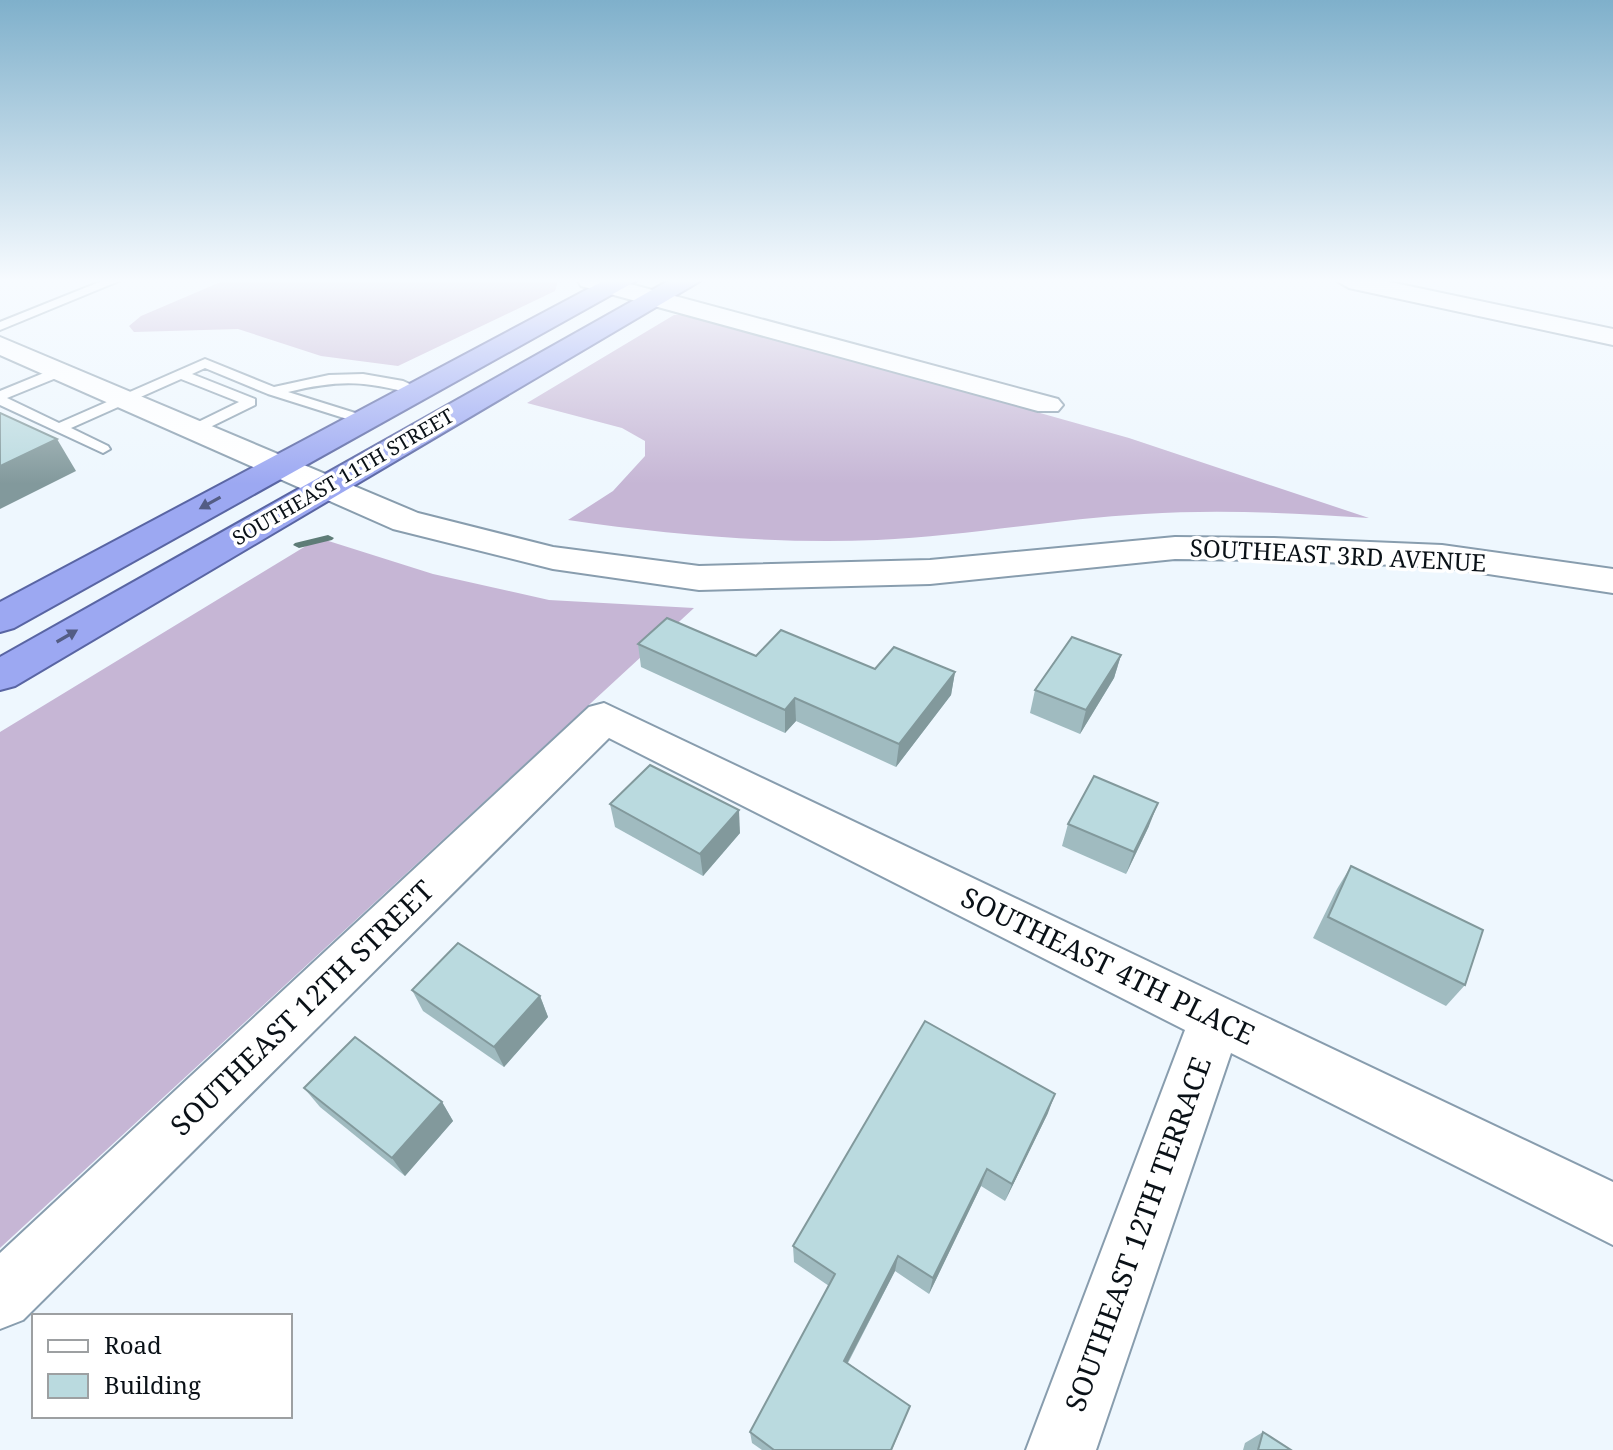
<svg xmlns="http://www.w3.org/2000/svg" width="1613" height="1450" viewBox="0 0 1613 1450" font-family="'Noto Serif',serif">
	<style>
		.forest { fill: #c6b6d5 }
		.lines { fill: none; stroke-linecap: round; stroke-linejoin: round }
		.stream { fill: #5e7c77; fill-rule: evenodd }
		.service-casing { stroke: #889dae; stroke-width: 4 }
		.minor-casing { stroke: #889dae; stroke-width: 4 }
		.tertiary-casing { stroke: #889dae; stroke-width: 4 }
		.trunk-casing { stroke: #5965a3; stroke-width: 4 }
		.service { fill: #fff; fill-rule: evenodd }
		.minor { fill: #fff; fill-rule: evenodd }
		.tertiary { fill: #fff; fill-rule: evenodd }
		.trunk { fill: #9ca8f2; fill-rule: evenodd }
		.wall { fill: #a0bbc0 }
		.shaded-wall { fill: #82999c }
		.building { fill: #badadf; stroke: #82999c; stroke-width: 2 }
		.oneway { fill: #535c84 }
		.labels { text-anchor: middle; stroke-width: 7; stroke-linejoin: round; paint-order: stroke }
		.far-street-label { font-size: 20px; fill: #0a1117; stroke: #fff }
		.street-label { font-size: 24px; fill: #0a1117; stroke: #fff }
		.near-street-label { font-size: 28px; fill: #0a1117; stroke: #fff }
	</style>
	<rect width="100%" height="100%" fill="#eef7fe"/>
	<g class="forest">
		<path d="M 223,281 L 558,281 L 555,291 L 398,366 L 321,356 L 238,329 L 134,332 L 129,326 L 141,316 Z"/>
		<path d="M 674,315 L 692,315 L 1129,438 L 1369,518 C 1293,513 1219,509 1144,514 C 1055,519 967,536 877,540 C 774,544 671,535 568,520 L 613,491 L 645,456 L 645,441 L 622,428 L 527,403 Z"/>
		<path d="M 319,538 L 433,574 L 549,600 L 694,608 L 0,1248 L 0,732 Z"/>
	</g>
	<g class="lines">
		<path class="stream" d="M 328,535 L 334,538 L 332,540 L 299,548 L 293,545 L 295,543 Z"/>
		<defs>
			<g id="service">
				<path d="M 102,281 L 119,281 L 0,330 L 0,322 Z"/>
				<path d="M 205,359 L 274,387 L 329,375 L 363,374 L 403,381 L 425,391 L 418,395 C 365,381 342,379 288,392 L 368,417 L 368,423 L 363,424 L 268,394 L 205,368 L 192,374 L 255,399 L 255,405 L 200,432 L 190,432 L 190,426 L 239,402 L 181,379 L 71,428 L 108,446 L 110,449 L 103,453 L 0,405 L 0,391 L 56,368 L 66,368 L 66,374 L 7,398 L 59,423 Z"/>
			</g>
			<g id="minor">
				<path d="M 578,281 L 619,281 L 1058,399 L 1063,405 L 1058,411 L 1038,411 L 581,286 Z"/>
				<path d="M 1337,281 L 1385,281 L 1613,329 L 1613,345 L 1349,288 Z"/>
				<path d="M 604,703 L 1613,1182 L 1613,1245 L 1231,1053 L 1096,1450 L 1026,1450 L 1185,1030 L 609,738 L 23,1320 L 0,1329 L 0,1253 L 589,707 Z"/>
			</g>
			<path id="tertiary" d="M 0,337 L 418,513 L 553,547 L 699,566 L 930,560 L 1175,537 L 1274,538 L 1442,545 L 1613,569 L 1613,593 L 1442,567 L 1274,560 L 1175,559 L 930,584 L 699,590 L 553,569 L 393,529 L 0,355 Z"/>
			<g id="trunk">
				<path d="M 603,281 L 636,281 L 14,628 L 0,632 L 0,602 Z"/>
				<path d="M 668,281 L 700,281 L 15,686 L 0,690 L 0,657 Z"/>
			</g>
		</defs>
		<use href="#service" class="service-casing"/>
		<use href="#minor" class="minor-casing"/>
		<use href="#tertiary" class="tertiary-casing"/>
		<use href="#trunk" class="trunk-casing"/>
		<use href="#service" class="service"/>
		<use href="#minor" class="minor"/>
		<use href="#tertiary" class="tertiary"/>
		<use href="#trunk" class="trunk"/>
	</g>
	<g class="wall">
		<path d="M 638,644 L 875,669 L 955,672 L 951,695 L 896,767 L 796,721 L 785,733 L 641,667 Z"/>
		<path d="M 1121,655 L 1114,678 L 1080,734 L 1030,713 L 1035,690 Z"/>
		<path d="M 610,804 L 740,833 L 703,876 L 615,827 Z"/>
		<path d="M 1068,824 L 1149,826 L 1126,874 L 1062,846 Z"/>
		<path d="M 1351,866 L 1465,985 L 1446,1006 L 1313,938 L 1337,889 Z"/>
		<path d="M 412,990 L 540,996 L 548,1017 L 504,1067 L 423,1011 Z"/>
		<path d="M 304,1088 L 442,1102 L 453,1121 L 405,1176 L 320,1107 Z"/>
		<path d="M 1048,1113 L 1005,1201 L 981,1186 L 929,1294 L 895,1271 L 848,1363 L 910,1406 L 892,1450 L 762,1450 L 752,1443 L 750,1432 L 829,1286 L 794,1262 L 793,1246 Z"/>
		<path d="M 1263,1432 L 1291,1450 L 1243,1450 L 1245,1443 Z"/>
	</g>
	<g class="shaded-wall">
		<path d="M 57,439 L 76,471 L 0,509 L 0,466 Z"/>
		<path d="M 1121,655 L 1114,678 L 1080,734 L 1086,710 Z"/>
		<path d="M 955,672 L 951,695 L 896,767 L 899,744 Z"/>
		<path d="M 795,698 L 796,721 L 785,733 L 785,710 Z"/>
		<path d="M 1158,803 L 1149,826 L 1126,874 L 1134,852 Z"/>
		<path d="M 739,810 L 740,833 L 703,876 L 700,854 Z"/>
		<path d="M 540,996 L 548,1017 L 504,1067 L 494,1047 Z"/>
		<path d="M 1055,1094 L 1048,1113 L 1005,1201 L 1012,1184 Z"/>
		<path d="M 442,1102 L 453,1121 L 405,1176 L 392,1158 Z"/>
		<path d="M 987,1169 L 981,1186 L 929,1294 L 933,1278 Z"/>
		<path d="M 898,1256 L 895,1271 L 842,1373 L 844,1361 Z"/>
	</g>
	<g class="building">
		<path d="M 0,413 L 57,439 L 0,466 Z"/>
		<path d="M 667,618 L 756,656 L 781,630 L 875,669 L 894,647 L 955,672 L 899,744 L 795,698 L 785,710 L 638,644 Z"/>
		<path d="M 1072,637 L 1121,655 L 1086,710 L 1035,690 Z"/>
		<path d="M 650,765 L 739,810 L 700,854 L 610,804 Z"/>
		<path d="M 1094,776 L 1158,803 L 1134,852 L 1068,824 Z"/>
		<path d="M 1351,866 L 1483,930 L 1465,985 L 1328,917 Z"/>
		<path d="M 458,943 L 540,996 L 494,1047 L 412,990 Z"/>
		<path d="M 925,1021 L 1055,1094 L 1012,1184 L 987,1169 L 933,1278 L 898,1256 L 844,1361 L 910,1406 L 891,1450 L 774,1450 L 750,1432 L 835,1274 L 793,1246 Z"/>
		<path d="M 355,1037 L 442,1102 L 392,1158 L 304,1088 Z"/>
		<path d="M 1263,1432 L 1291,1450 L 1258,1450 Z"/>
	</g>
	<defs><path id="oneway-solid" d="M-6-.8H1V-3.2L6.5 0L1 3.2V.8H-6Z" transform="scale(2)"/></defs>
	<g class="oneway">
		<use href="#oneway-solid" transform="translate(210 503) rotate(151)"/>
		<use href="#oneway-solid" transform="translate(67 636) rotate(-30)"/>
	</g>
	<linearGradient id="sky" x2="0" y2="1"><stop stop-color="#7fb0cb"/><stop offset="0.58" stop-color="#f7fbff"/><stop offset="1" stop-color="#f7fbff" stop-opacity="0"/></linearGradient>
	<rect width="1613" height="484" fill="url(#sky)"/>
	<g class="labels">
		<g class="far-street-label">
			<text transform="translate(343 477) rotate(-30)" y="7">SOUTHEAST 11TH STREET</text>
		</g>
		<g class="street-label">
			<text transform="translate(1338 556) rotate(3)" y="8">SOUTHEAST 3RD AVENUE</text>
		</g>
		<g class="near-street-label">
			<text transform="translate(1108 966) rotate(26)" y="10">SOUTHEAST 4TH PLACE</text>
			<text transform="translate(302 1008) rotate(-44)" y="10">SOUTHEAST 12TH STREET</text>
			<text transform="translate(1138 1234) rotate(-70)" y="10">SOUTHEAST 12TH TERRACE</text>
		</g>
	</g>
	<rect x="32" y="1314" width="260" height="104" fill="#ffffff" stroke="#9da0a2" stroke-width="2"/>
	<rect x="48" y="1340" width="40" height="12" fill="#ffffff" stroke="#9da0a2" stroke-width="2"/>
	<text x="104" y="1354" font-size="24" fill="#0a1117">Road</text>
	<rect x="48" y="1374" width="40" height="24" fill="#badadf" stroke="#9da0a2" stroke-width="2"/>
	<text x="104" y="1394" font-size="24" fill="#0a1117">Building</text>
</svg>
